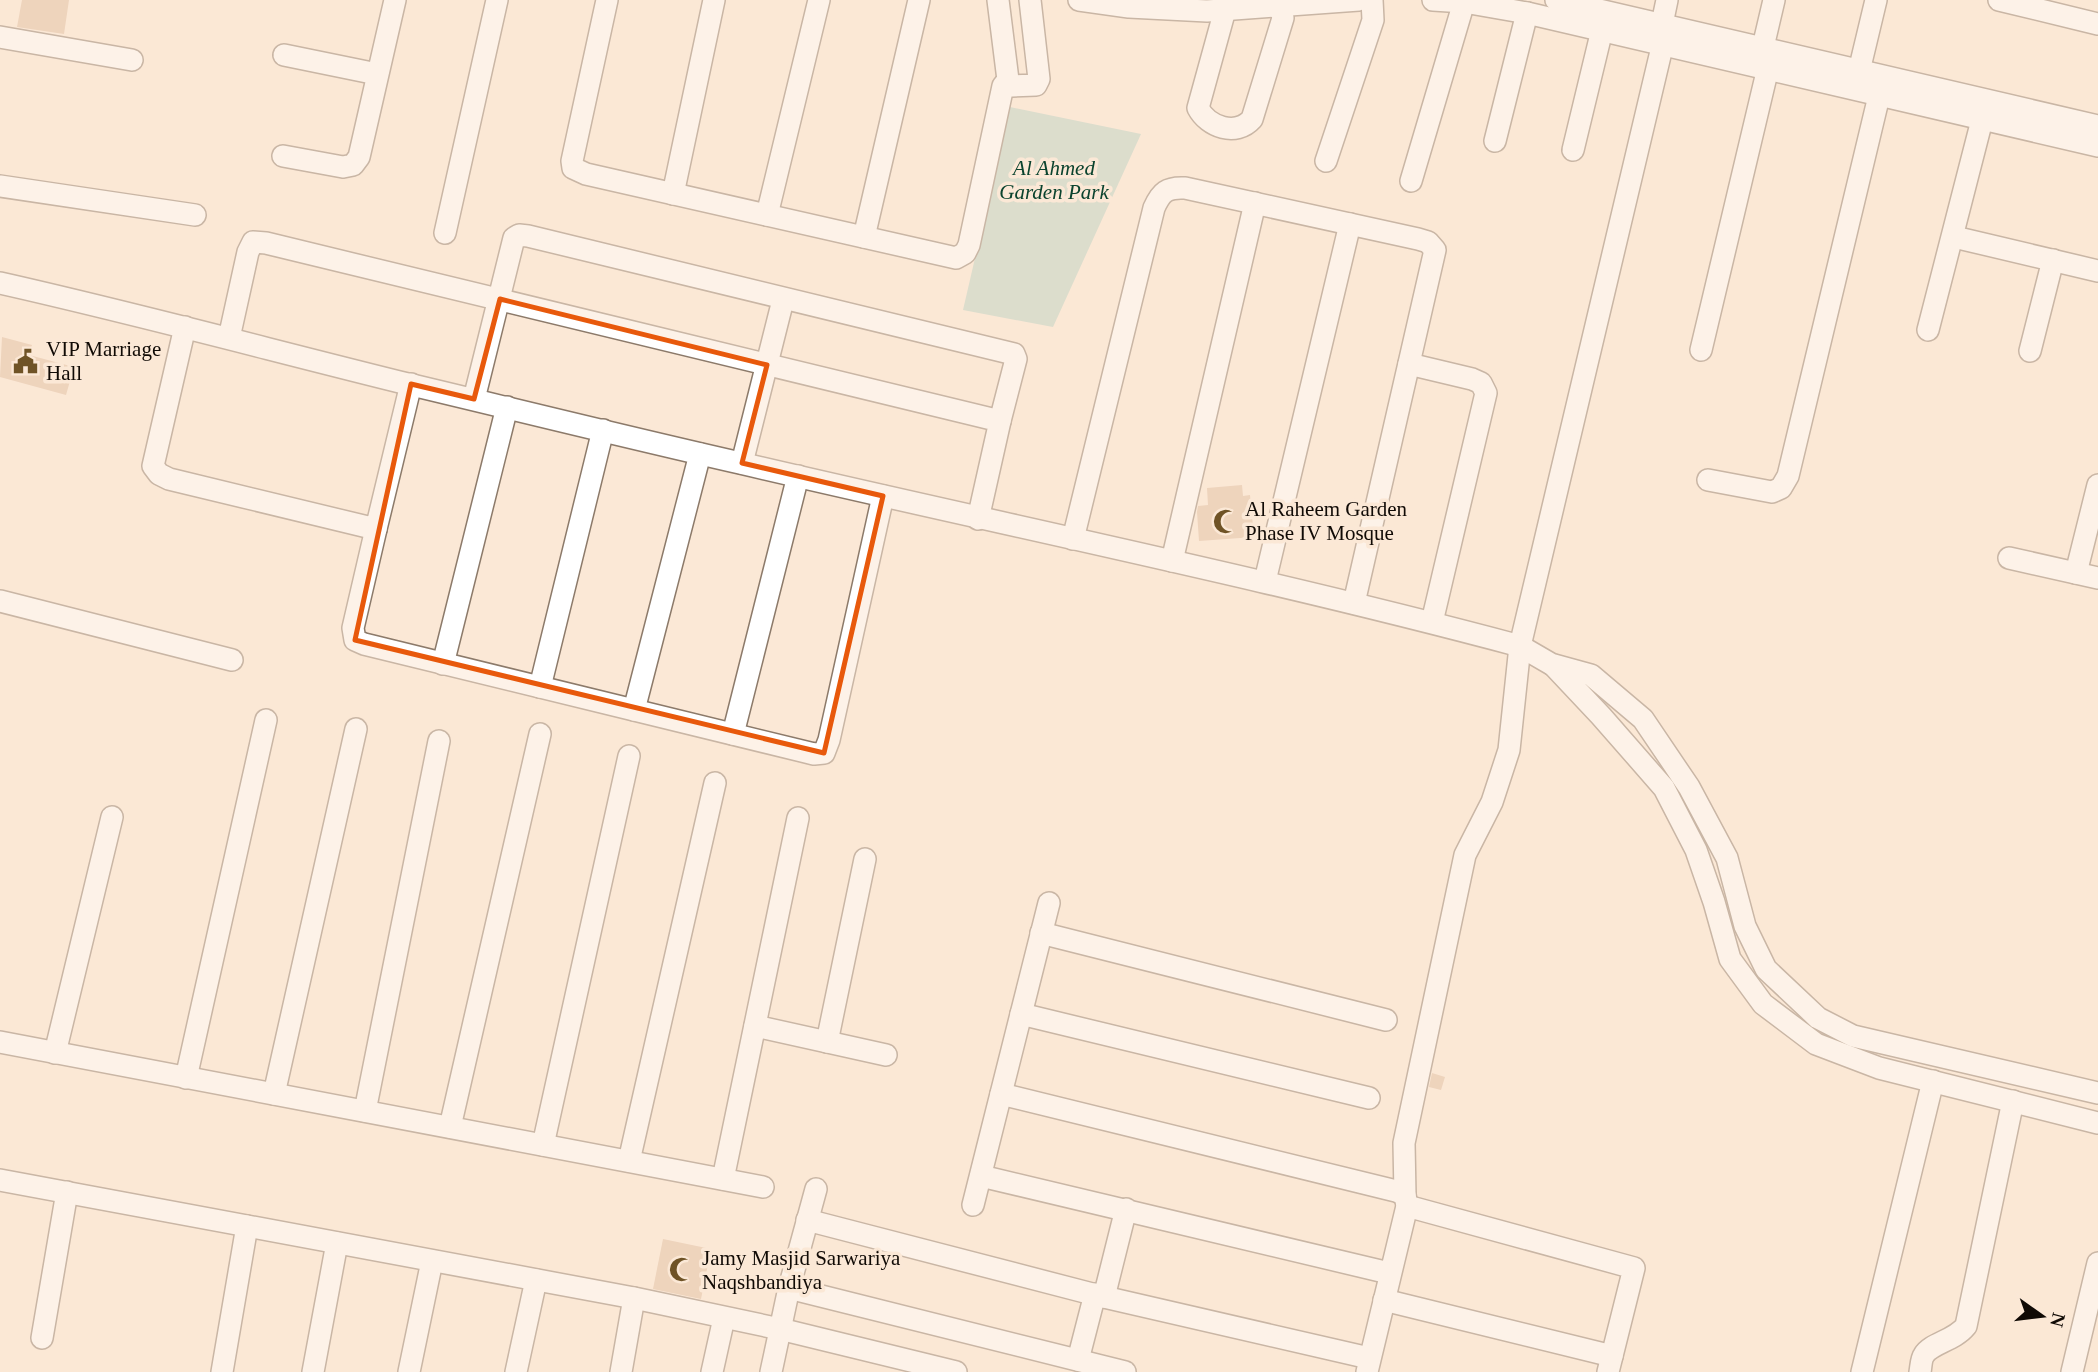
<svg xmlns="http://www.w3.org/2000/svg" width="2098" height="1372" viewBox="0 0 2098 1372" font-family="'Times New Roman',serif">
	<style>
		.green { fill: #b5d0c2 }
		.building { fill: #ddbc9e }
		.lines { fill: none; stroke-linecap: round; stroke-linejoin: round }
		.street-casing { stroke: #8c7a6a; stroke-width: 24 }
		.street { stroke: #fff; stroke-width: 21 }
		.marked { fill: none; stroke: #e8590c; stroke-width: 5; stroke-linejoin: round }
		.labels { text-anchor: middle; stroke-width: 7; stroke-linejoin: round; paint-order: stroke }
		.park-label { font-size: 21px; font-style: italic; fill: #0b432e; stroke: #fbe8d6 }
		.poi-label { font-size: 21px; fill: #100a05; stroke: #fbe8d6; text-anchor: start }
	</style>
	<rect width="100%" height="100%" fill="#fbe8d6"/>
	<path class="green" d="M 1010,107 L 1141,134 L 1053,327 L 963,310 Z"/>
	<g class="building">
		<path d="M 22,0 L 69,0 L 64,34 L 17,27 Z"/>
		<path d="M 2,337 L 32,345 L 29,355 L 74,367 L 66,395 L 0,377 Z"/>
		<path d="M 1242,485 L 1243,496 L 1250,495 L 1254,537 L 1199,541 L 1197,512 L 1198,506 L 1208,505 L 1207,488 Z"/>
		<path d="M 1432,1073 L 1445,1077 L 1441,1090 L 1429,1087 Z"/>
		<path d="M 663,1239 L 711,1249 L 701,1299 L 653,1289 Z"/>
	</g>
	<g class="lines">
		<defs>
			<g id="street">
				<path d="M 607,0 L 572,161 L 573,168 L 586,174 L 956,258 L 965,253 L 969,245 L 1003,86 L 1008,80"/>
				<path d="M 998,0 L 1008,80 L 1012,86 L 1036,85 L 1039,79 L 1030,0"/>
				<path d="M 1079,0 L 1129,7 L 1207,11 L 1359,0"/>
				<path d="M 1224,0 L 1225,10 L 1198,108 C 1208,127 1236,137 1252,119 L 1283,18 L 1280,6"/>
				<path d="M 1433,0 L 1464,2 L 1527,13 L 2098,146"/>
				<path d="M 1556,0 L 2098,126"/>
				<path d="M 1999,0 L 2098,24"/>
				<path d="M 0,37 L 132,60"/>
				<path d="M 1763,47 L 1774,0"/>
				<path d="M 284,55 L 377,74"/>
				<path d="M 1859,71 L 1876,0"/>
				<path d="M 1495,141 L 1527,13"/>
				<path d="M 1573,150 L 1602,30"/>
				<path d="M 283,156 L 343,167 L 353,165 L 359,157 L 395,0"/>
				<path d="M 1326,161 L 1373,20 L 1372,0"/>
				<path d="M 1411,181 L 1464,2"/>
				<path d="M 0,186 L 195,215"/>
				<path d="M 673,194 L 714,0"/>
				<path d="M 767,215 L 819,0"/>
				<path d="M 445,233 L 497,0"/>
				<path d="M 864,237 L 919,0"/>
				<path d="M 1954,237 L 2098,271"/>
				<path d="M 0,283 C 138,314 274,351 412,385 C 521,411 630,438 740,463 C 1000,524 1262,577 1520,646 L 1551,664 L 1591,675 L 1643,719 L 1689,787 L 1727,858 L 1745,926 L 1766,969 L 1818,1018 L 1853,1036 L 2098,1093"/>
				<path d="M 185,327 L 153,466 L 159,474 L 169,479 L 376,529 L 411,384"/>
				<path d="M 1928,330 L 1982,120"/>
				<path d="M 229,338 L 248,252 L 253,242 L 266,243 L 1000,421 L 978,519"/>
				<path d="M 1701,350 L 1768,68"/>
				<path d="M 2030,351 L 2053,260"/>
				<path d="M 1409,364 L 1472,379 L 1481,383 L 1486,393 L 1432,622"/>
				<path d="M 474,399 L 514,238 L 519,235 L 528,236 L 1014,354 L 1016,359 L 1000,421"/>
				<path d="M 742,463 L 783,300"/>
				<path d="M 1708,480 L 1772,492 L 1781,488 L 1788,476 L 1879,96"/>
				<path d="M 376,529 L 353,628 L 355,640 L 364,644 L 814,754 L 824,753 L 829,740 L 883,496"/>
				<path d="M 1073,539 L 1154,208 C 1161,192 1167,187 1185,188 L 1418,239 L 1428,242 L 1435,250 L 1354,603"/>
				<path d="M 2009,558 L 2098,578"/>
				<path d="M 1172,561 L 1255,203"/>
				<path d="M 2076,573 L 2098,485"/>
				<path d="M 1265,581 L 1350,224"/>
				<path d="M 0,601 L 232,660"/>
				<path d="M 443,664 L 507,407"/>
				<path d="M 1553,665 L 1601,716 L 1664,788 L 1696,850 L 1714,902 L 1730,959 L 1763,1004 L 1816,1044 L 1879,1068 L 2098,1123"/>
				<path d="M 540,687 L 603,430"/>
				<path d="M 634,710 L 700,454"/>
				<path d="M 733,734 L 798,476"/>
				<path d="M 1041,933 L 1386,1020"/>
				<path d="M 1021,1014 L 1369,1098"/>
				<path d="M 755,1026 L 886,1055"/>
				<path d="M 0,1042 L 763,1187"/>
				<path d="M 827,1042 L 865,859"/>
				<path d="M 55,1053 L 112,817"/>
				<path d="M 186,1078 L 266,720"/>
				<path d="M 274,1094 L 356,729"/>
				<path d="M 1001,1094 L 1396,1191 L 1405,1195"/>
				<path d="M 365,1111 L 439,741"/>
				<path d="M 450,1127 L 540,734"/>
				<path d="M 543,1145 L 629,756"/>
				<path d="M 629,1161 L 715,783"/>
				<path d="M 981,1176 L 1389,1273"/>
				<path d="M 723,1179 L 798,818"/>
				<path d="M 0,1180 L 634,1298 L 780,1329 L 956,1372"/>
				<path d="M 973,1205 L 1049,903"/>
				<path d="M 1407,1206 L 1634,1268 L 1608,1372"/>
				<path d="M 807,1220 L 1104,1297 L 1369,1358"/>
				<path d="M 789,1288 L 1125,1372"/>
				<path d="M 1104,1297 L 1126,1209"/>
				<path d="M 1384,1300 L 1612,1356"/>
				<path d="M 42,1338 L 67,1192"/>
				<path d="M 1078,1360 L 1095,1294"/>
				<path d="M 222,1372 L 247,1226"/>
				<path d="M 313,1372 L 337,1243"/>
				<path d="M 409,1372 L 432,1261"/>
				<path d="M 516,1372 L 536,1280"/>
				<path d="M 621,1372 L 634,1298"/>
				<path d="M 712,1372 L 724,1318"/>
				<path d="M 771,1372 L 789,1288 L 816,1189"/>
				<path d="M 1367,1372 L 1407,1206 L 1405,1195 L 1404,1143 L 1465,855 L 1492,802 L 1509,750 L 1520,646 L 1663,43 L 1662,24 L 1667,0"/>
				<path d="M 1862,1372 L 1933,1081"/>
				<path d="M 1920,1372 C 1921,1367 1921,1359 1924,1355 C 1931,1343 1954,1341 1966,1326 L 2013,1101"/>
				<path d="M 2072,1372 L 2098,1263"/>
			</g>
		</defs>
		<use href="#street" class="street-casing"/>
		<use href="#street" class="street"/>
	</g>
	<path d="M0 0H2098V1372H0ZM 500,299 L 767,365 L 742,463 L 883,496 L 824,753 L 355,640 L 411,384 L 474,399 Z" fill="#fbe8d6" fill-opacity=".55" fill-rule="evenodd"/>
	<path class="marked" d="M 500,299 L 767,365 L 742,463 L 883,496 L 824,753 L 355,640 L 411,384 L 474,399 Z"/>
	<defs>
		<symbol id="civic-bare" viewBox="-9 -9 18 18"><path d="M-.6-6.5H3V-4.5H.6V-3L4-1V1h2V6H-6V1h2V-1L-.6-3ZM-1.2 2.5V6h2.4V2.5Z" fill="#6f5326" stroke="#fbe8d6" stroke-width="2.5" paint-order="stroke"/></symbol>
		<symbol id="mosque-bare" viewBox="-9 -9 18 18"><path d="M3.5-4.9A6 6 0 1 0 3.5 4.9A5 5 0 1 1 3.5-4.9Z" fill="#6f5326" stroke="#fbe8d6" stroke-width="2.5" paint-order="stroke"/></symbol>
	</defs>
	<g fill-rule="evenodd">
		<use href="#civic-bare" x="8" y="344" width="35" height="35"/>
		<use href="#mosque-bare" x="1208" y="504" width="35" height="35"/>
		<use href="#mosque-bare" x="664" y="1252" width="35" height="35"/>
	</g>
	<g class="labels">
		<g class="park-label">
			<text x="1054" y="175">Al Ahmed<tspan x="1054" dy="24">Garden Park</tspan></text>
		</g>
		<g class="poi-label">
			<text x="46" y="356">VIP Marriage<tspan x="46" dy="24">Hall</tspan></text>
			<text x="1245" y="516">Al Raheem Garden<tspan x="1245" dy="24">Phase IV Mosque</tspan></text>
			<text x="702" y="1265">Jamy Masjid Sarwariya<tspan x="702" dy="24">Naqshbandiya</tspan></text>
		</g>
	</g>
	<g transform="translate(2042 1316) rotate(104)" stroke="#fbe8d6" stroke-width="5" paint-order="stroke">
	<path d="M0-5L12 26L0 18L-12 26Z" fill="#100a05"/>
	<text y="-10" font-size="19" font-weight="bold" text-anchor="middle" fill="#100a05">N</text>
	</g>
</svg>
